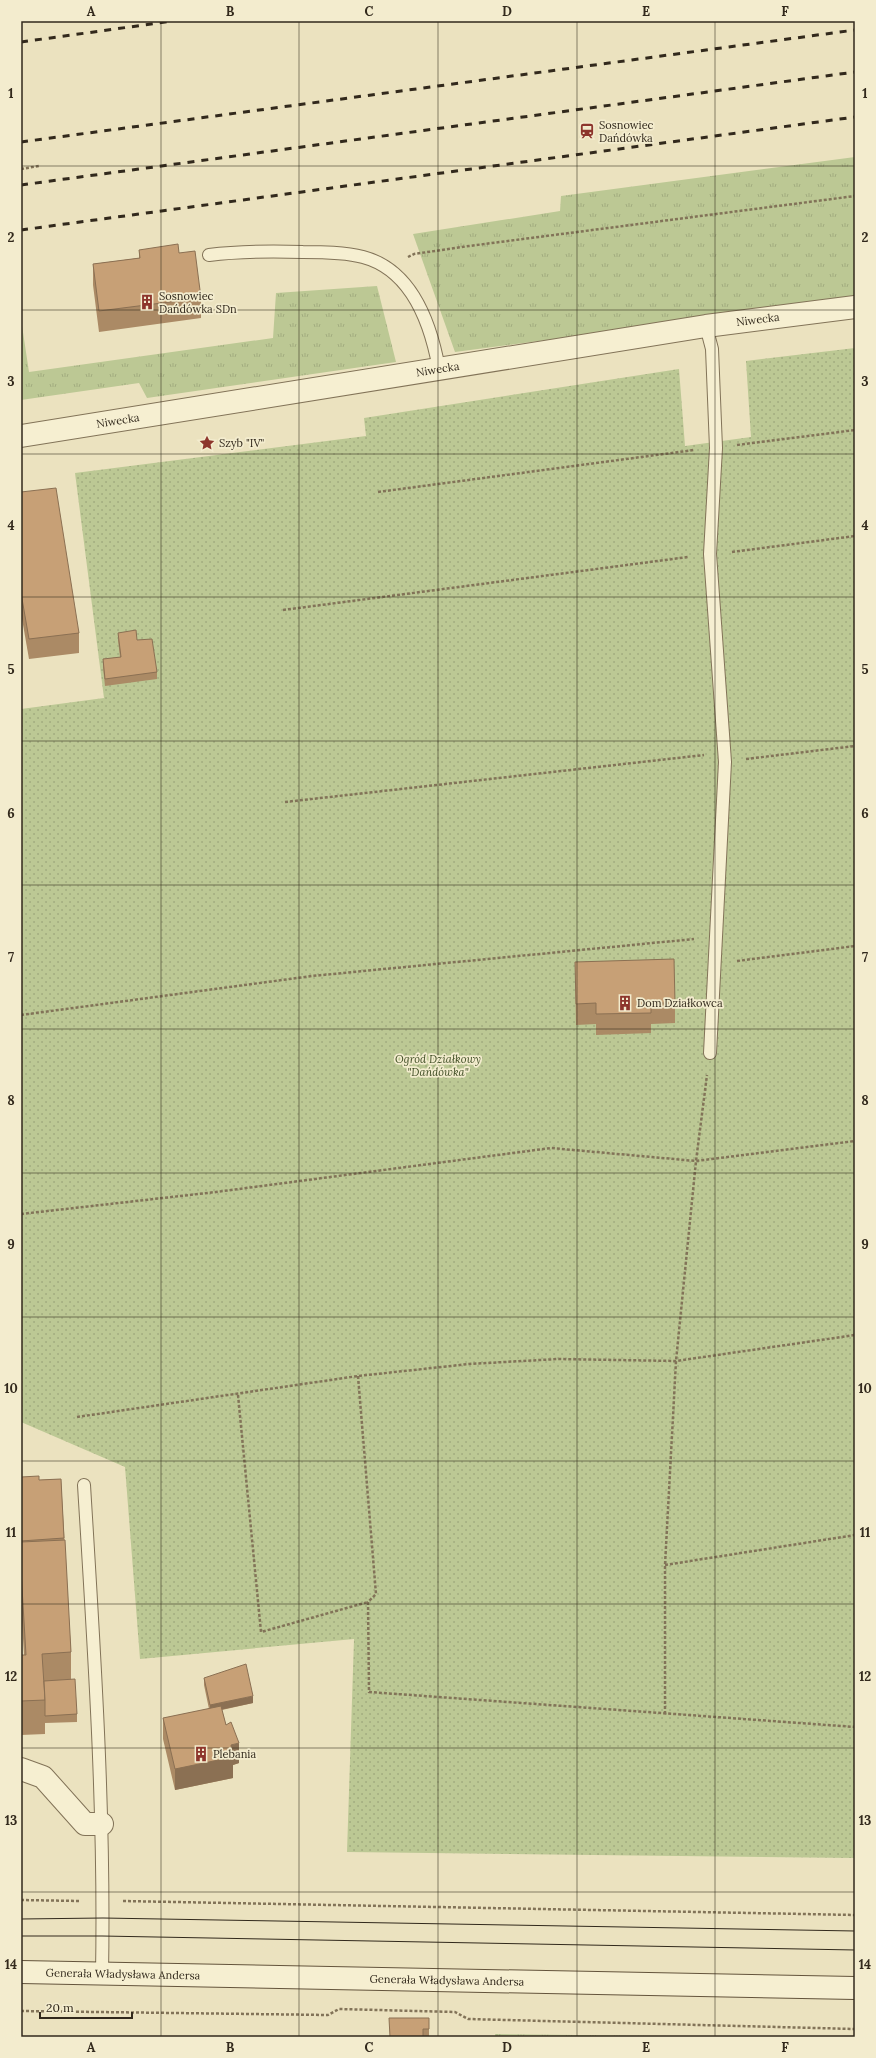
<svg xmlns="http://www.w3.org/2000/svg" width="876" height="2058" viewBox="0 0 876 2058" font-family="Lora,serif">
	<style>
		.grass { fill: url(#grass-tufts) }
		.park { fill: url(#park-dots) }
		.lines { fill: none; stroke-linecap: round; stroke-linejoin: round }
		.service-casing { stroke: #827358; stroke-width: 14 }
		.minor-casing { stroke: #827358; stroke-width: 24 }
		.secondary-casing { stroke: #64543c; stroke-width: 24 }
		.path { stroke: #827358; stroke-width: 2.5; stroke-dasharray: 3 2; stroke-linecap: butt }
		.service { stroke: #f6efd1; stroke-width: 12 }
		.minor { stroke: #f6efd1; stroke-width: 22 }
		.secondary { stroke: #f6efd1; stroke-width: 22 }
		.tram { stroke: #32291c; stroke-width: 1 }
		.rail { stroke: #32291c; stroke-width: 3; stroke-dasharray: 7 7; stroke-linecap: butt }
		.wall { fill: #ab8a65 }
		.shaded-wall { fill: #8b7053 }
		.building { fill: #c7a076; stroke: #8b7053 }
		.grid { fill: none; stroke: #32291c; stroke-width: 1; stroke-opacity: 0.55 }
		.labels { text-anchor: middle; stroke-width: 3.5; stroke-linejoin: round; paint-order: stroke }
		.poi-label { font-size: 11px; fill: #32291c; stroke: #f3ecce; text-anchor: start }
		.street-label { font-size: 11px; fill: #32291c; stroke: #f3ecce }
		.park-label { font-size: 11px; font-style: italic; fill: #3f4d24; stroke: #f3ecce }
		.neatline { fill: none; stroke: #32291c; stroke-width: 1.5 }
		.grid-label { font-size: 13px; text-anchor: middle; font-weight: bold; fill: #32291c }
	</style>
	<defs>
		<pattern id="grass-tufts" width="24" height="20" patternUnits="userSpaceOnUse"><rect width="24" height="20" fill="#bcc894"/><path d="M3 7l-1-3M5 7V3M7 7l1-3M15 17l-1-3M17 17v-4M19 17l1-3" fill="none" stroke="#a2ac7f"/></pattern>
		<pattern id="park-dots" width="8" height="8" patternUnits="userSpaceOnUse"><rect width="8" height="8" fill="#bcc894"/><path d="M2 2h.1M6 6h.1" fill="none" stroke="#a2ac7f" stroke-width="1.8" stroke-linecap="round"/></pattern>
	</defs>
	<rect width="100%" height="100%" fill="#ebe2bf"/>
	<g class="grass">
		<path d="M 855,157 L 855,300 L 455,352 L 413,234 L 560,211 L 561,196 Z"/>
		<path d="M 377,286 L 396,362 L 147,398 L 139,383 L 21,400 L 21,319 L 29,372 L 273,338 L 276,293 Z"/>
		<path d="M 495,2034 L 763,2037 L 495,2037 Z"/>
	</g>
	<path class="park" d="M 855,348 L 855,1858 L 347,1852 L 354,1639 L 140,1659 L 125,1467 L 21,1422 L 21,709 L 104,698 L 75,473 L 366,436 L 364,418 L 679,369 L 685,446 L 751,437 L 746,361 Z"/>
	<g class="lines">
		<defs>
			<g id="service">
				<path d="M 209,255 C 240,251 271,251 303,252 C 322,252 345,252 363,257 C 412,270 431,325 439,369"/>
				<path d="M 706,326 L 712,349 L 716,448 L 710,554 L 725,762 L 710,1053"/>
				<path d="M 84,1485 C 94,1648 105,1811 102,1974"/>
			</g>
			<g id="minor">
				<path id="s1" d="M 21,436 L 706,326 L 855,307"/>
				<path d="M 21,1769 L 43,1777 L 85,1824 L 102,1824"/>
			</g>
			<g id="secondary">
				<path id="s2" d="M 21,1972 L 855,1988"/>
			</g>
		</defs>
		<use href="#service" class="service-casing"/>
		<use href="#minor" class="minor-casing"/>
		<use href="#secondary" class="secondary-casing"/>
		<g class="path">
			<path d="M 21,169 L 39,166"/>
			<path d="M 408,257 L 414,254 L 469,246 L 855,196"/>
			<path d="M 737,445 L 855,430"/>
			<path d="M 378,492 L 694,450"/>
			<path d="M 732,552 L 855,536"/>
			<path d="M 283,610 L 688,557"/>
			<path d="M 746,759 L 855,746"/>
			<path d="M 285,802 L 704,755"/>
			<path d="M 737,961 L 855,946"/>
			<path d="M 21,1015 L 312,976 L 694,939"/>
			<path d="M 21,1214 L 216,1192 L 551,1148 L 696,1161 L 855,1141"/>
			<path d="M 358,1376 L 376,1594 L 368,1602 L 369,1692 L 855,1727"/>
			<path d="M 238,1395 L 261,1632 L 368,1602"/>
			<path d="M 77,1417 L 358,1376 L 469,1364 L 558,1359 L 676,1361 L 855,1335"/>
			<path d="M 665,1565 L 855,1535"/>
			<path d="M 665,1714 L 665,1565 L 676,1361 L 696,1161 L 707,1075"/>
			<path d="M 21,1900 L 80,1901"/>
			<path d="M 123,1901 L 855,1915"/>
			<path d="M 21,2011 L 328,2015 L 339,2009 L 455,2012 L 468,2019 L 855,2029"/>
		</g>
		<use href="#service" class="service"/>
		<use href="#minor" class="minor"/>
		<use href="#secondary" class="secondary"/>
		<g class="tram">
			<path d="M 21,1919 L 103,1918 L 855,1931"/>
			<path d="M 21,1936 L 102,1936 L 855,1950"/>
		</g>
		<g class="rail">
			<path d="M 21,42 L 173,21"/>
			<path d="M 21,142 L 855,30"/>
			<path d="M 21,185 L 855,72"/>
			<path d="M 21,230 L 855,117"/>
		</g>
	</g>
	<g class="wall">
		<path d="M 139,250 L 179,253 L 201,298 L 201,318 L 99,332 L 93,285 L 93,264 L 139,258 Z"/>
		<path d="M 21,492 L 79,633 L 79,653 L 29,659 L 21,613 Z"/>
		<path d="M 118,633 L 137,640 L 157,672 L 157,679 L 105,686 L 103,667 L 103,659 L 120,657 L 118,640 Z"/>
		<path d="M 575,962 L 675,1003 L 675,1023 L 651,1024 L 651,1033 L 596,1035 L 596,1024 L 576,1025 Z"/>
		<path d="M 21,1477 L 39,1480 L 61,1479 L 71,1652 L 71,1680 L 77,1714 L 77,1722 L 45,1723 L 45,1734 L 21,1735 L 21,1655 L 24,1655 L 21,1605 Z"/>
		<path d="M 204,1678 L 253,1703 L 222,1710 L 226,1725 L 239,1763 L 233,1765 L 233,1778 L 175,1790 L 163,1739 L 163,1718 L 209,1709 L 204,1685 Z"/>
		<path d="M 429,2018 L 429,2036 L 390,2037 Z"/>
	</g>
	<g class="shaded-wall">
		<path d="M 253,1696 L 253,1703 L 210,1712 L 210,1705 Z"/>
		<path d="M 239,1743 L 239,1763 L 233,1765 L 233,1778 L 175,1790 L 175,1769 L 231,1745 Z"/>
	</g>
	<g class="building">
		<path d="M 178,244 L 179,253 L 195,251 L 201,298 L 99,311 L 93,264 L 140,258 L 139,250 Z"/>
		<path d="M 56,488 L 79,633 L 29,639 L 21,593 L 21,492 Z"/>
		<path d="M 136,630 L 137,640 L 152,639 L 157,672 L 105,679 L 103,659 L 121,657 L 118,633 Z"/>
		<path d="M 674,959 L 675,1003 L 651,1003 L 651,1013 L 596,1014 L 596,1003 L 576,1004 L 575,962 Z"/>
		<path d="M 39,1476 L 39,1480 L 61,1479 L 64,1538 L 21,1541 L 21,1477 Z"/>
		<path d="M 65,1540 L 71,1652 L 42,1654 L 45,1700 L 21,1701 L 21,1655 L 26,1655 L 21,1571 L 21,1542 Z"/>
		<path d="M 246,1664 L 253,1696 L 210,1705 L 204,1678 Z"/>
		<path d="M 75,1679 L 77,1714 L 45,1716 L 45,1700 L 44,1681 Z"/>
		<path d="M 221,1706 L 226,1725 L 231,1722 L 239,1743 L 231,1745 L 233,1757 L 175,1769 L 163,1718 Z"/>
		<path d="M 389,2018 L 429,2018 L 429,2029 L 423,2029 L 423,2037 L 390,2037 Z"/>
	</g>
	<path class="grid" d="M 161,21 L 161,2037M 299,21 L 299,2037M 438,21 L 438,2037M 577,21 L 577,2037M 715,21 L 715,2037M 21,166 L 855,166M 21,310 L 855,310M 21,454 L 855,454M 21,597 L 855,597M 21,741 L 855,741M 21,885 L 855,885M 21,1029 L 855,1029M 21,1173 L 855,1173M 21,1317 L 855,1317M 21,1461 L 855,1461M 21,1604 L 855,1604M 21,1748 L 855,1748M 21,1892 L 855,1892"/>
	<defs>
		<symbol id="station-bare" viewBox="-9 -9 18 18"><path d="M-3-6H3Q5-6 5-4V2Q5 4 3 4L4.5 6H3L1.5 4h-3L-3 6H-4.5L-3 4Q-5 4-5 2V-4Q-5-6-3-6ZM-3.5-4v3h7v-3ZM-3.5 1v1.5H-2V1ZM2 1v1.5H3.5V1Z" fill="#8d352c" stroke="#f3ecce" stroke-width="2.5" paint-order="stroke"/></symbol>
		<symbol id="building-bare" viewBox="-9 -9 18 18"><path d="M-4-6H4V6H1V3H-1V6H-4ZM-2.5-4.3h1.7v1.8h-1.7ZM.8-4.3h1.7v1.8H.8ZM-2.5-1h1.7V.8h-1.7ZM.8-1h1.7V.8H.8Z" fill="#8d352c" stroke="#f3ecce" stroke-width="2.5" paint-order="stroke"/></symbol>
		<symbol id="sight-bare" viewBox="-9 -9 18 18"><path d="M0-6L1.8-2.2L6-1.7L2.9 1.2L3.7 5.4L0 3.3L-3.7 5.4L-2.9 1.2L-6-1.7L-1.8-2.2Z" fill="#8d352c" stroke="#f3ecce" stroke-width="2.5" paint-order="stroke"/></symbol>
	</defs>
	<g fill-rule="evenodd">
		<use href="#station-bare" x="576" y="120" width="22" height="22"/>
		<use href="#building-bare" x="136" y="291" width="22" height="22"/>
		<use href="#sight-bare" x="196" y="432" width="22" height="22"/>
		<use href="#building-bare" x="614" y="992" width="22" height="22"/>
		<use href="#building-bare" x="190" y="1743" width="22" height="22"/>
	</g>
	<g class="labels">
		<g class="poi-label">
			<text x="599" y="129">Sosnowiec<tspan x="599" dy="13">Dańdówka</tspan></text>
			<text x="159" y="300">Sosnowiec<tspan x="159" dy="13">Dańdówka SDn</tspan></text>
			<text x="219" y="447">Szyb "IV"</text>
			<text x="637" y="1007">Dom Działkowca</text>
			<text x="213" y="1758">Plebania</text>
		</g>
		<g class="street-label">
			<text dy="4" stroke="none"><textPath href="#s1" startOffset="746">Niwecka</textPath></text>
			<text dy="4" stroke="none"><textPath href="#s1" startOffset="422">Niwecka</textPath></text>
			<text dy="4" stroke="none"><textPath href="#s1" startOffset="98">Niwecka</textPath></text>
			<text dy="4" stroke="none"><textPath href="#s2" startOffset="102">Generała Władysława Andersa</textPath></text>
			<text dy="4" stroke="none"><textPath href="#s2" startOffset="426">Generała Władysława Andersa</textPath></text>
		</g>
		<g class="park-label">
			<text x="438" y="1063">Ogród Działkowy<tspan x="438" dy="13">"Dańdówka"</tspan></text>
		</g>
	</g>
	<rect width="876" height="2058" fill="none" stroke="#f3ecce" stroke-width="44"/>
	<path d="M40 2012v6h92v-6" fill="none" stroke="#32291c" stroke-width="2"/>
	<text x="46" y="2012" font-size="12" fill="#32291c" stroke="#f3ecce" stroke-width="3" paint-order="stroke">20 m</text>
	<rect x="22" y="22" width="832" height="2014" class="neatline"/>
	<g class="grid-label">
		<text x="91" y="16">A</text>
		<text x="230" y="16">B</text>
		<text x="369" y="16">C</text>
		<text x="507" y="16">D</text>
		<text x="646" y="16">E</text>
		<text x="785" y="16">F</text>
		<text x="11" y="98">1</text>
		<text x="865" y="98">1</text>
		<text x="11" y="242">2</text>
		<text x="865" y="242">2</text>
		<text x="11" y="386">3</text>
		<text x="865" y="386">3</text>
		<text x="11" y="530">4</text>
		<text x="865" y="530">4</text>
		<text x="11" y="674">5</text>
		<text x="865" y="674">5</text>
		<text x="11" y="818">6</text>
		<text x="865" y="818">6</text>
		<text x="11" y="962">7</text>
		<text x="865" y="962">7</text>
		<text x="11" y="1105">8</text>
		<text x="865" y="1105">8</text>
		<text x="11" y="1249">9</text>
		<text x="865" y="1249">9</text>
		<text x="11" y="1393">10</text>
		<text x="865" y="1393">10</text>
		<text x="11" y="1537">11</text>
		<text x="865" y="1537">11</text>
		<text x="11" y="1681">12</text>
		<text x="865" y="1681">12</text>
		<text x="11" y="1825">13</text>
		<text x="865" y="1825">13</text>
		<text x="11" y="1969">14</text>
		<text x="865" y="1969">14</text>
		<text x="91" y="2052">A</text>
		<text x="230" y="2052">B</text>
		<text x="369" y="2052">C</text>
		<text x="507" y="2052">D</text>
		<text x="646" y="2052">E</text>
		<text x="785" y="2052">F</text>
	</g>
</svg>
